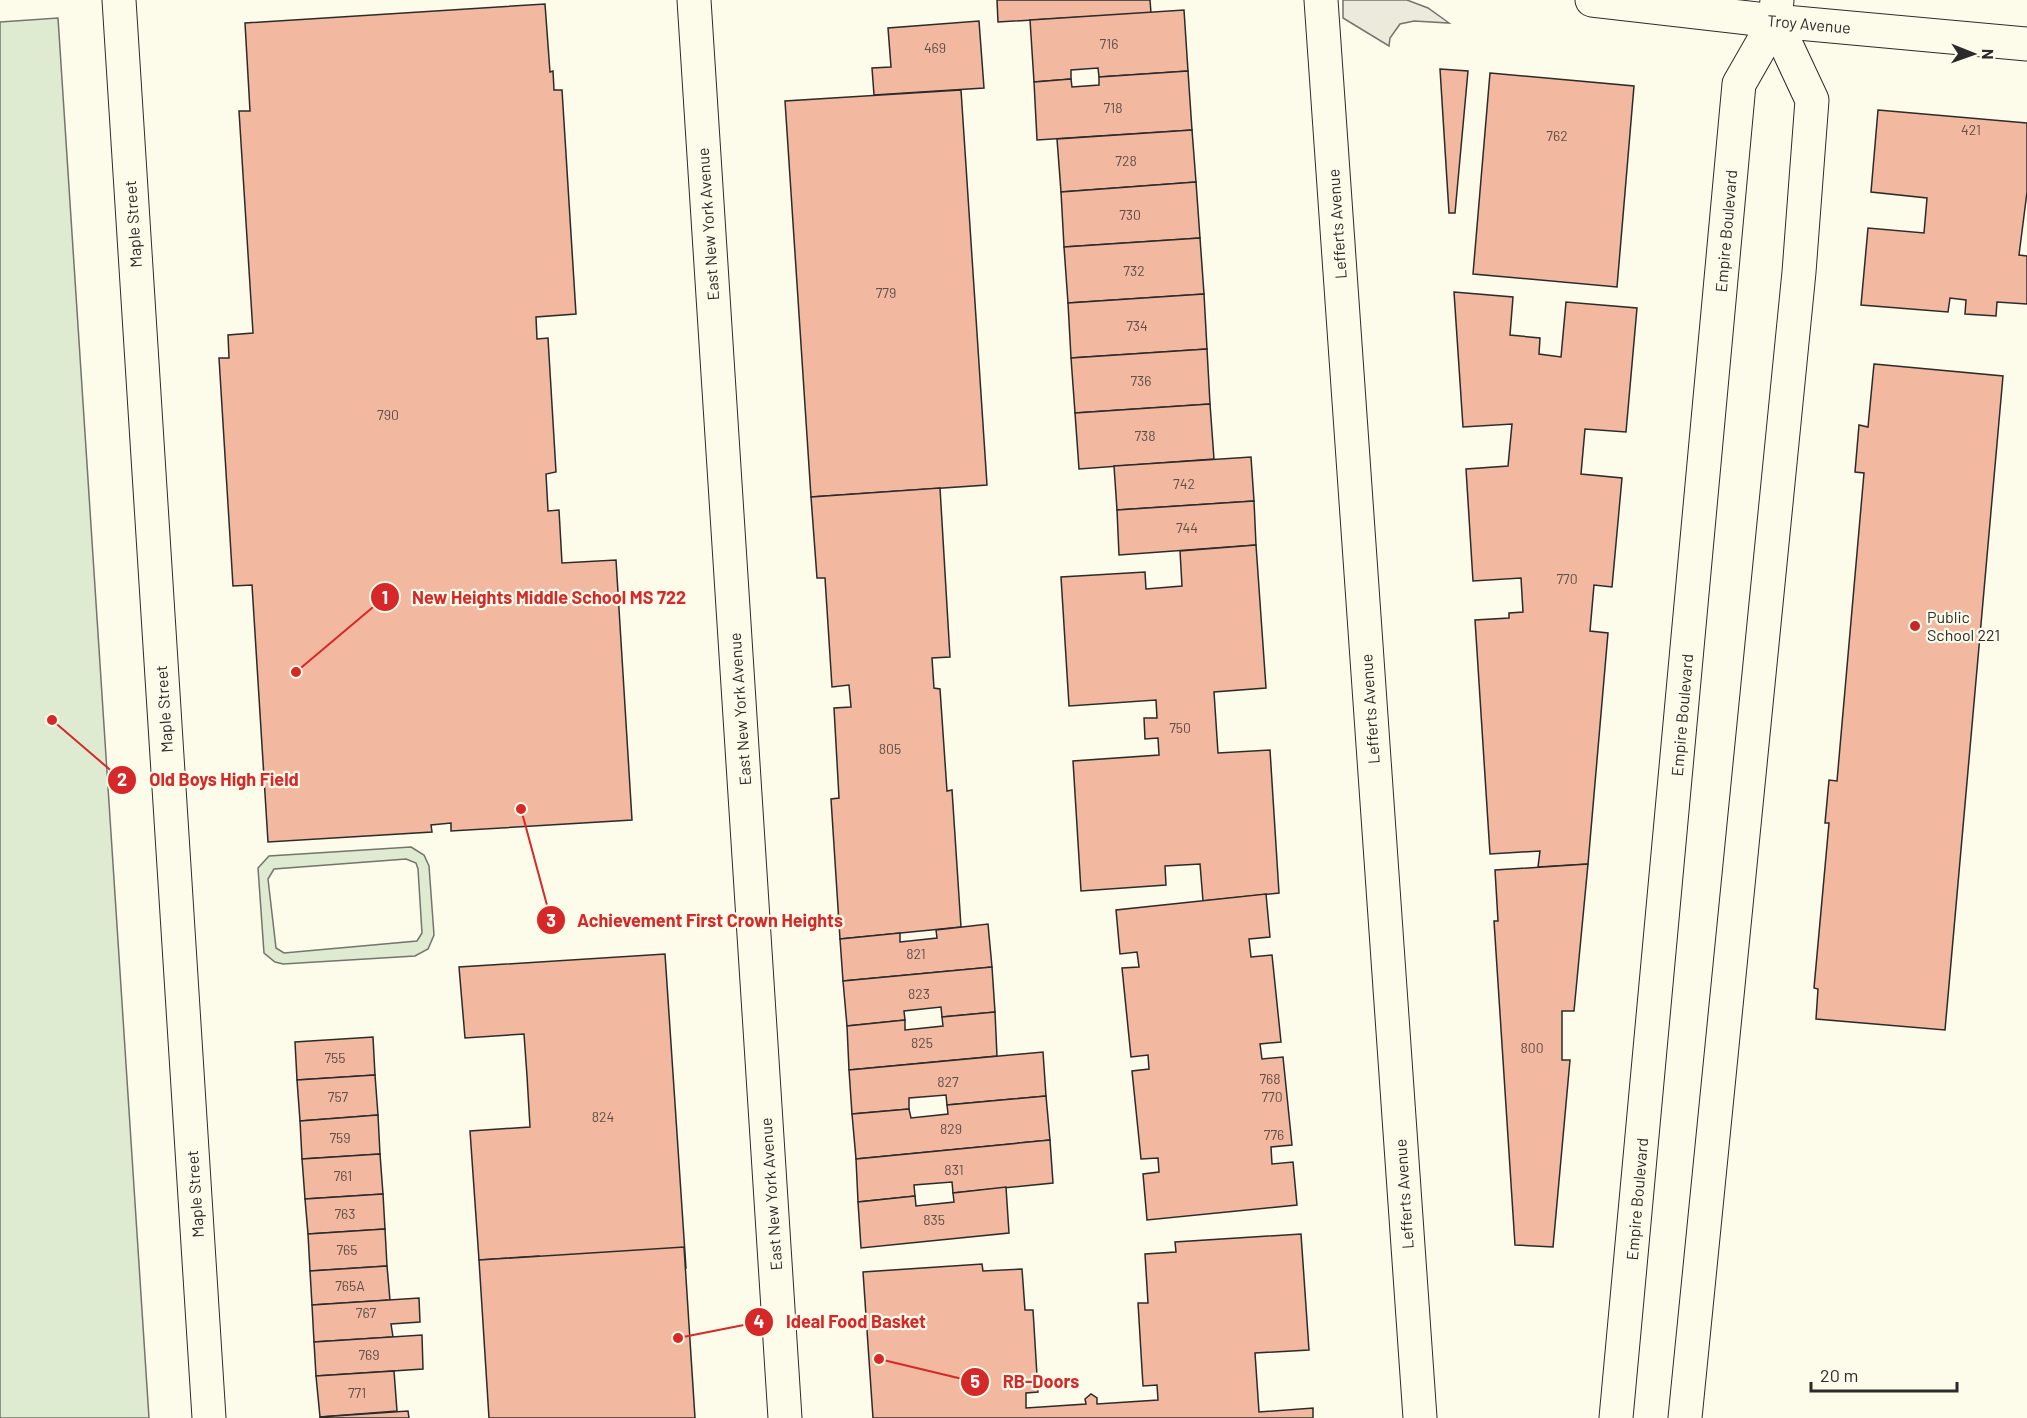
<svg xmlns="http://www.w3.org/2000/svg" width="2027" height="1418" viewBox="0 0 2027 1418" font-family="Barlow,sans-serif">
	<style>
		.green { fill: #deebd1; stroke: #74746e; stroke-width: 1.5; fill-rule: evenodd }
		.parking { fill: #eceadb; stroke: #74746e; stroke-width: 1.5 }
		.building { fill: #f2b8a0; stroke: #2b2b2b; stroke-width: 1.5 }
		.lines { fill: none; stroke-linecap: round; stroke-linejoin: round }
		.minor-casing { stroke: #2b2b2b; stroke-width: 35 }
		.secondary-casing { stroke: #2b2b2b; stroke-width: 35 }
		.minor { stroke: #fdfbea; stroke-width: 33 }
		.secondary { stroke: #fdfbea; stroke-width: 33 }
		.poi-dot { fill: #c62828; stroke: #fdfbea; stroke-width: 2 }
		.labels { text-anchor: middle; stroke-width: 4.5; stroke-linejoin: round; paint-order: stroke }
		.number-label { font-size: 14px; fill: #5d4e48 }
		.street-label { font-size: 16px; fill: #2b2b2b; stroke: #fdfbea }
		.poi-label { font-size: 16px; fill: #2b2b2b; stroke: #fdfbea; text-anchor: start }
		.leader { fill: none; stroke: #d62828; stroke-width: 2 }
		.callout-dot { fill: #d62828; stroke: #fdfbea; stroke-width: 2 }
		.mark-label { font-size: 18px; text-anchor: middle; font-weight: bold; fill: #fff }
		.callout-label { font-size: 18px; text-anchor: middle; font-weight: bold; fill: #d62828; stroke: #fdfbea; stroke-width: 4.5; stroke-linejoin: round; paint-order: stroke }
	</style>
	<rect width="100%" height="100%" fill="#fdfbea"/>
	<g class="green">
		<path d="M 58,18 L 149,1418 L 0,1418 L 0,22 Z"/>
		<path d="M 411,847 L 424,855 L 429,866 L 434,935 L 428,949 L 415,956 L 283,964 L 275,962 L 264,953 L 258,868 L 269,856 ZM 406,859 L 416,863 L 418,869 L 422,933 L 417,941 L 284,953 L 276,948 L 268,879 L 274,869 Z"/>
	</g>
	<path class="parking" d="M 1343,0 L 1407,0 L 1428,8 L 1449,23 L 1414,21 L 1400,24 L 1390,38 L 1389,46 L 1343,18 Z"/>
	<g class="building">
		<path d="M 997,0 L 1150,0 L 1151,13 L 998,22 Z"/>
		<path d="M 545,4 L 550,72 L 553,71 L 554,90 L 562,90 L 576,314 L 536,317 L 537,339 L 548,338 L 556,472 L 546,474 L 548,511 L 559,510 L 562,563 L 616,560 L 632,820 L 451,831 L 451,823 L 431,825 L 432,832 L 268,842 L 252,585 L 233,586 L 219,358 L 229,358 L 228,335 L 253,333 L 239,111 L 250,111 L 245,23 Z"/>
		<path d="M 1184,10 L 1188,71 L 1099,77 L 1098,68 L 1071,70 L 1071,79 L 1034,82 L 1030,20 Z"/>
		<path d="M 979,21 L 984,88 L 874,95 L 872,68 L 891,67 L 888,28 Z"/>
		<path d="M 1440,69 L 1468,71 L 1455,213 L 1449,213 Z"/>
		<path d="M 1188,71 L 1192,130 L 1037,140 L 1034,82 L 1071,79 L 1072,87 L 1099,85 L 1099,77 Z"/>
		<path d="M 1490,73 L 1634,86 L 1617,287 L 1473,274 Z"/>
		<path d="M 961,90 L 987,485 L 811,497 L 785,101 Z"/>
		<path d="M 1878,110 L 2027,123 L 2027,192 L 2019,255 L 2027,256 L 2027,304 L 1997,302 L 1996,316 L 1965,314 L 1966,300 L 1950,298 L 1948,312 L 1861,305 L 1868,228 L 1924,233 L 1927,198 L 1871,192 Z"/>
		<path d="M 1192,130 L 1196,182 L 1061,192 L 1057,139 Z"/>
		<path d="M 1196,182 L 1200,238 L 1064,247 L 1061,192 Z"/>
		<path d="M 1200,238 L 1204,294 L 1068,303 L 1064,247 Z"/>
		<path d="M 1454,292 L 1513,297 L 1510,335 L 1540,338 L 1539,354 L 1561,357 L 1566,302 L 1637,308 L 1626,432 L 1585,429 L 1581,474 L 1622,478 L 1612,587 L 1594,585 L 1590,631 L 1608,633 L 1588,864 L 1538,867 L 1540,851 L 1490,854 L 1475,620 L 1509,618 L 1509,613 L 1523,612 L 1521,578 L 1473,581 L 1466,469 L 1508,466 L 1512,424 L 1463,427 Z"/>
		<path d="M 1204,294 L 1207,349 L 1071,358 L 1068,303 Z"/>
		<path d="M 1207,349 L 1210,404 L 1075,413 L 1071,358 Z"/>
		<path d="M 1874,364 L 2003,376 L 1945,1030 L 1816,1019 L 1818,989 L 1814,988 L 1829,823 L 1825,823 L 1829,780 L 1837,781 L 1864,473 L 1855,472 L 1859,425 L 1868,427 Z"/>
		<path d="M 1210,404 L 1214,459 L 1079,469 L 1075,413 Z"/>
		<path d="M 1251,457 L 1254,501 L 1117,510 L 1114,466 Z"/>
		<path d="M 940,488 L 950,657 L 932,658 L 934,688 L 940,689 L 947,791 L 952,790 L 961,927 L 840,939 L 831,799 L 839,798 L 834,708 L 851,707 L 849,685 L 832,687 L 825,578 L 817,578 L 811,497 Z"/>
		<path d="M 1254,501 L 1256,545 L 1119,555 L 1117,510 Z"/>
		<path d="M 1256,545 L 1266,688 L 1214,692 L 1218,753 L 1270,750 L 1279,893 L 1203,901 L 1200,864 L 1165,866 L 1166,885 L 1081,891 L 1073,761 L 1159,755 L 1158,738 L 1145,739 L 1144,718 L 1157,718 L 1156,700 L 1069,706 L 1061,577 L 1145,572 L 1146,589 L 1182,586 L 1180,551 Z"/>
		<path d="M 1588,864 L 1574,1011 L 1562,1011 L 1562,1060 L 1570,1060 L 1553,1247 L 1515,1245 L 1494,921 L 1498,921 L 1495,870 Z"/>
		<path d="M 1266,894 L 1270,937 L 1249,939 L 1251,957 L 1272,955 L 1281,1042 L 1260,1044 L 1262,1059 L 1283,1057 L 1292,1145 L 1271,1147 L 1272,1164 L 1293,1162 L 1297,1205 L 1147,1220 L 1143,1174 L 1159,1172 L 1158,1158 L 1141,1159 L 1132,1071 L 1149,1069 L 1148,1055 L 1131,1057 L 1122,968 L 1139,967 L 1137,952 L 1120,954 L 1116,910 Z"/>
		<path d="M 988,924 L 992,967 L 843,981 L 840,939 L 900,933 L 900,942 L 937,938 L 936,930 Z"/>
		<path d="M 665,954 L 686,1268 L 540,1278 L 539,1256 L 479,1260 L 470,1131 L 530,1127 L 527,1076 L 524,1034 L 465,1038 L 459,967 Z"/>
		<path d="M 992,967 L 995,1012 L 942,1017 L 941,1007 L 904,1011 L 905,1020 L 847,1026 L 843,981 Z"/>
		<path d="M 995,1012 L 997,1056 L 849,1070 L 847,1026 L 905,1020 L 905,1030 L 943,1026 L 942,1017 Z"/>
		<path d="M 373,1037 L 375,1075 L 297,1080 L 295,1042 Z"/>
		<path d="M 1043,1052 L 1046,1096 L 947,1105 L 946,1095 L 909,1098 L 909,1109 L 852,1114 L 849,1070 Z"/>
		<path d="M 375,1075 L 378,1115 L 300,1121 L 297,1080 Z"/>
		<path d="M 1046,1096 L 1050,1140 L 856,1159 L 852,1114 L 909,1109 L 911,1118 L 948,1114 L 947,1105 Z"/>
		<path d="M 378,1115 L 380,1154 L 302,1159 L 300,1121 Z"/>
		<path d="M 1050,1140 L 1053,1183 L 953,1193 L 952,1182 L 914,1185 L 915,1196 L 858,1202 L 856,1159 Z"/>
		<path d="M 380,1154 L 383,1194 L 305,1199 L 302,1159 Z"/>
		<path d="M 1006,1187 L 1009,1233 L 861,1248 L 858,1202 L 915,1196 L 916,1206 L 954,1202 L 953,1193 Z"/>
		<path d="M 383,1194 L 385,1229 L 308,1234 L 305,1199 Z"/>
		<path d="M 385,1229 L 387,1266 L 310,1271 L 308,1234 Z"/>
		<path d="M 1301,1234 L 1309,1350 L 1255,1353 L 1259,1412 L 1313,1408 L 1313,1418 L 873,1418 L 863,1272 L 982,1264 L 983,1271 L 1022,1269 L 1025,1310 L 1033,1310 L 1038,1392 L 1026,1393 L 1026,1408 L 1086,1404 L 1085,1399 L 1091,1394 L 1097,1398 L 1097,1404 L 1158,1400 L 1157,1385 L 1143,1386 L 1138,1303 L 1148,1303 L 1145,1254 L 1176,1252 L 1175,1242 Z"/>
		<path d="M 684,1247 L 695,1418 L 489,1418 L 479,1260 Z"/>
		<path d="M 387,1266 L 390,1300 L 312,1305 L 310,1271 Z"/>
		<path d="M 419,1298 L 420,1322 L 391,1324 L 393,1337 L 314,1342 L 312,1305 Z"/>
		<path d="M 422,1335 L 423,1369 L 316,1376 L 314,1342 Z"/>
		<path d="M 394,1371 L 397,1411 L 320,1417 L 316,1376 Z"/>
		<path d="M 408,1411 L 409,1418 L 320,1418 L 320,1417 Z"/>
	</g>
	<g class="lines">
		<defs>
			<g id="minor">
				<path d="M 119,0 L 209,1418"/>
				<path d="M 1321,0 L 1420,1418"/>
				<path d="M 1775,21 L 2027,44"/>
			</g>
			<g id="secondary">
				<path d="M 694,0 L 785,1418"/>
				<path d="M 1592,0 L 1775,21"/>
				<path d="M 1616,1418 L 1739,84 L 1775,21 L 1777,0"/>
				<path d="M 1685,1418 L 1799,272 L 1812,100 L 1775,21"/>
			</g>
		</defs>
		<use href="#minor" class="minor-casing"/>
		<use href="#secondary" class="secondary-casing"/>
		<use href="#minor" class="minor"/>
		<use href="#secondary" class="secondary"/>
	</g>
	<circle class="poi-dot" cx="1915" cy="626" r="6"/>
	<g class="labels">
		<g class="number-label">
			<text x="1109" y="49">716</text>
			<text x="935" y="53">469</text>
			<text x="1113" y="113">718</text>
			<text x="1971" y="135">421</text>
			<text x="1557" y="141">762</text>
			<text x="1126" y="166">728</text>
			<text x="1130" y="220">730</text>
			<text x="1134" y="276">732</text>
			<text x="886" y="298">779</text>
			<text x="1137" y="331">734</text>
			<text x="1141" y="386">736</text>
			<text x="388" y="420">790</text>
			<text x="1145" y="441">738</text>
			<text x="1184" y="489">742</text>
			<text x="1187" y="533">744</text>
			<text x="1567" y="584">770</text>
			<text x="1180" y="733">750</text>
			<text x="890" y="754">805</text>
			<text x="916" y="959">821</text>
			<text x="919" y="999">823</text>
			<text x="922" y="1048">825</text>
			<text x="1532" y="1053">800</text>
			<text x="335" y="1063">755</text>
			<text x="1270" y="1084">768</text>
			<text x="948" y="1087">827</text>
			<text x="338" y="1102">757</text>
			<text x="1272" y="1102">770</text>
			<text x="603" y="1122">824</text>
			<text x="951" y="1134">829</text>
			<text x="1274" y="1140">776</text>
			<text x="340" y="1143">759</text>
			<text x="954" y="1175">831</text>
			<text x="343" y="1181">761</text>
			<text x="345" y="1219">763</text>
			<text x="934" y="1225">835</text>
			<text x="347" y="1255">765</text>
			<text x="350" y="1291">765A</text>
			<text x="366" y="1318">767</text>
			<text x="369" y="1360">769</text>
			<text x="357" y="1398">771</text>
		</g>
		<g class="street-label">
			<text transform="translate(1809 24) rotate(5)" y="6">Troy Avenue</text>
			<text transform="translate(133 224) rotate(-94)" y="6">Maple Street</text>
			<text transform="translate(708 224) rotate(-94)" y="6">East New York Avenue</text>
			<text transform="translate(1337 224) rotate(-94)" y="6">Lefferts Avenue</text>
			<text transform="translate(1726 231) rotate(-85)" y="6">Empire Boulevard</text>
			<text transform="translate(164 709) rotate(-94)" y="6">Maple Street</text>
			<text transform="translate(740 709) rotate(-94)" y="6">East New York Avenue</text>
			<text transform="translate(1370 709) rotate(-94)" y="6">Lefferts Avenue</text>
			<text transform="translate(1682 715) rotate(-85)" y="6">Empire Boulevard</text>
			<text transform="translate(195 1194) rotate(-94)" y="6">Maple Street</text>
			<text transform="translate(771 1194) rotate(-94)" y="6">East New York Avenue</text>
			<text transform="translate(1404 1194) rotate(-94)" y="6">Lefferts Avenue</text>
			<text transform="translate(1637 1199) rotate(-85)" y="6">Empire Boulevard</text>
		</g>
		<g class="poi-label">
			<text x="1927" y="623">Public<tspan x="1927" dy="18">School 221</tspan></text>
		</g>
	</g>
	<path class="leader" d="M296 672L385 597M52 720L122 780M521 809L551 920M678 1338L759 1322M879 1359L975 1382"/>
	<g class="callout-dot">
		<circle cx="296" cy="672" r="6"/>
		<circle cx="52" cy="720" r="6"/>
		<circle cx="521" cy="809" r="6"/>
		<circle cx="678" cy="1338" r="6"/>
		<circle cx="879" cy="1359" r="6"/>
		<circle cx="385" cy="597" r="15"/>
		<circle cx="122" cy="780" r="15"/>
		<circle cx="551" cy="920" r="15"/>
		<circle cx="759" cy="1322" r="15"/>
		<circle cx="975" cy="1382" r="15"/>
	</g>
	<g class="mark-label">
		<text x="385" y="604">1</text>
		<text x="122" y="786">2</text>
		<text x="551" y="927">3</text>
		<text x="759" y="1328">4</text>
		<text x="975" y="1388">5</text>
	</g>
	<g class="callout-label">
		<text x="549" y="604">New Heights Middle School MS 722</text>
		<text x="224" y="786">Old Boys High Field</text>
		<text x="710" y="927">Achievement First Crown Heights</text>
		<text x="856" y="1328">Ideal Food Basket</text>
		<text x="1041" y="1388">RB-Doors</text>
	</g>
	<g transform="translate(1973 54) rotate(91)" stroke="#fdfbea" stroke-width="4.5" paint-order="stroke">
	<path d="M0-4.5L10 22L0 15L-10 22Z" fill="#2b2b2b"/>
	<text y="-9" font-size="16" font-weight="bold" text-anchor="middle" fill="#2b2b2b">N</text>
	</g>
	<path d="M1811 1382v9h146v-9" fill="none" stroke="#2b2b2b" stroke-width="3"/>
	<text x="1820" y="1382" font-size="18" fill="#2b2b2b" stroke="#fdfbea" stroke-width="4.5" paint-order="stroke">20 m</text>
</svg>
